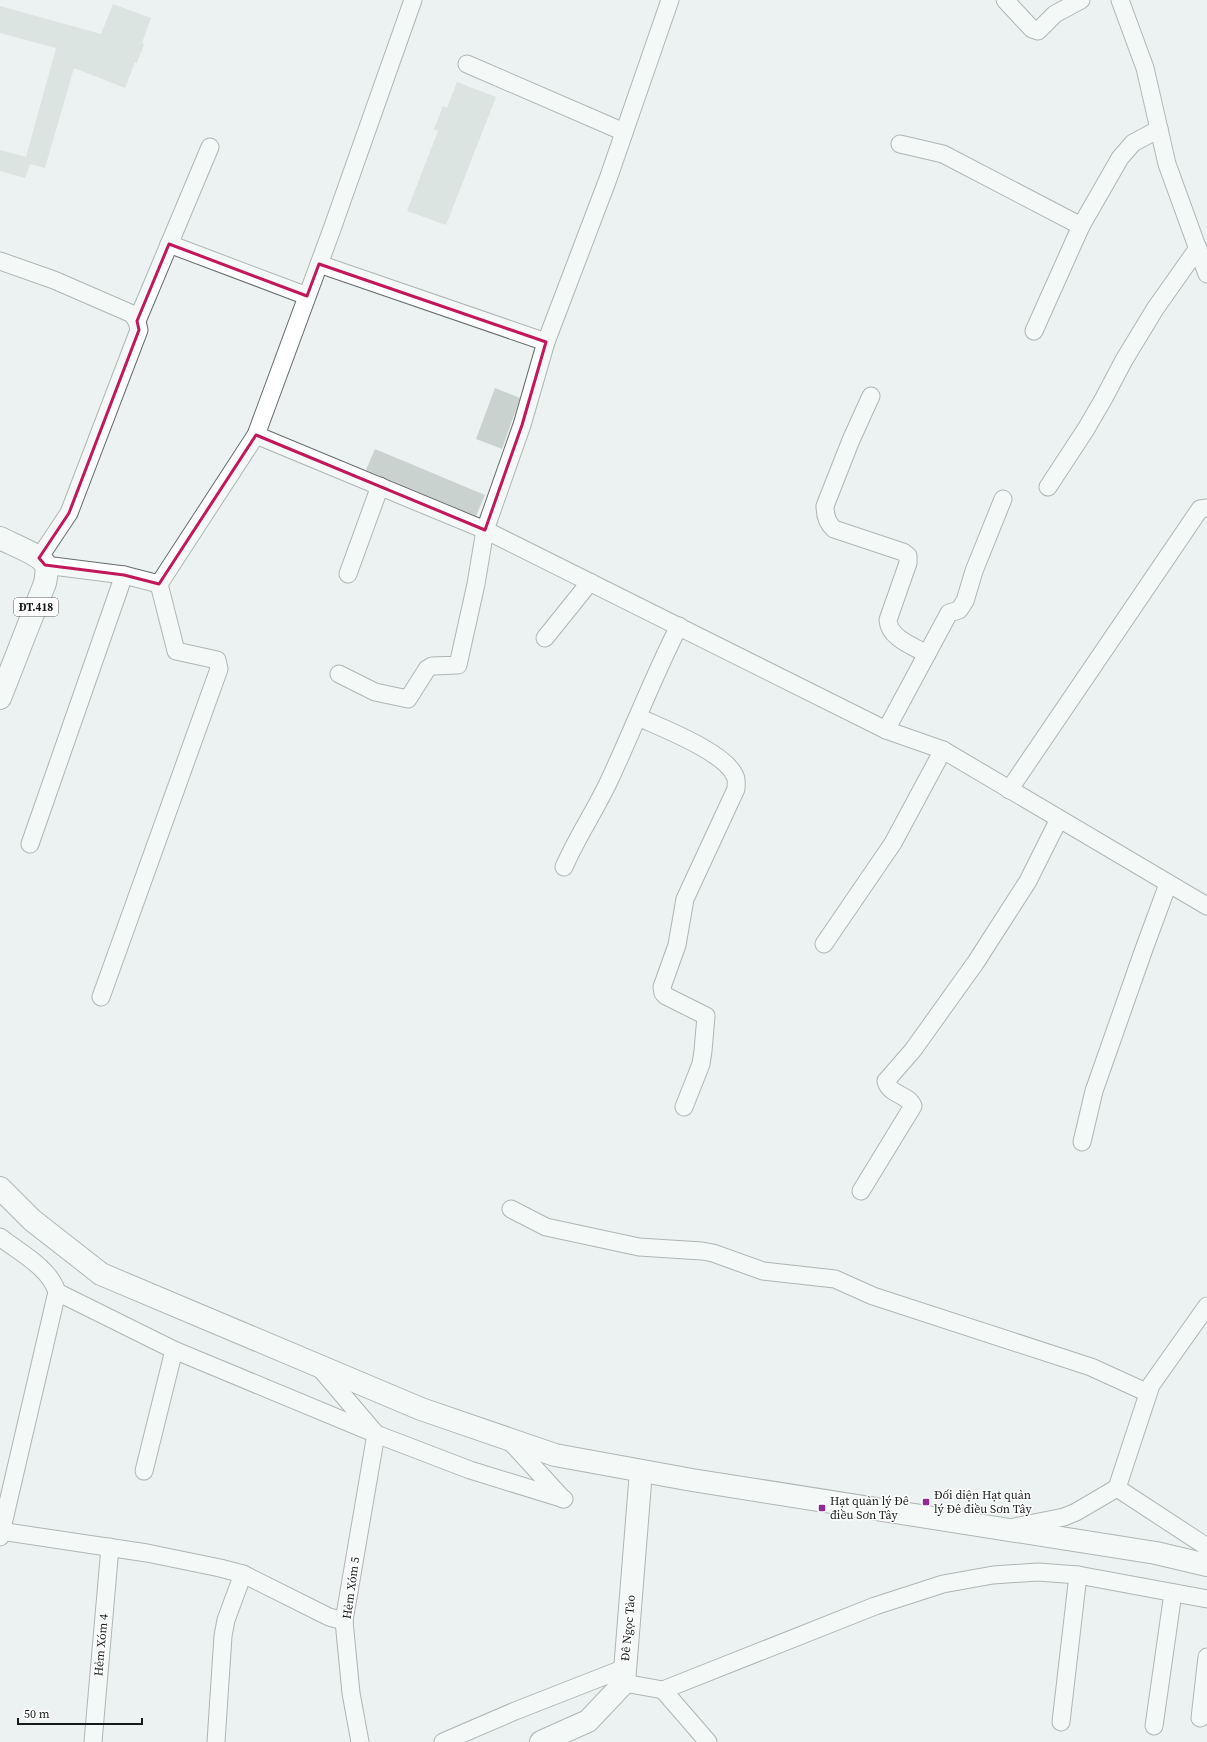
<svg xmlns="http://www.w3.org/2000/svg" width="1207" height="1742" viewBox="0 0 1207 1742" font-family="'Source Serif 4',serif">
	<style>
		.building { fill: #cad2d0 }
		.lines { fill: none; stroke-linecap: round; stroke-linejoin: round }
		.minor-casing { stroke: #656c6b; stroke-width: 19 }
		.major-casing { stroke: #656c6b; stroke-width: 24 }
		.minor { stroke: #fff; stroke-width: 17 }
		.major { stroke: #fff; stroke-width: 22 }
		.marked { fill: none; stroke: #c2185b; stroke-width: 3; stroke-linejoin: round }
		.poi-dot { fill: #8e2c94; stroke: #fff; stroke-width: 1.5 }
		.labels { text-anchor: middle; stroke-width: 3; stroke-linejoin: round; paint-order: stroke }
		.shield { fill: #fff; stroke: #5d5f5f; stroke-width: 1 }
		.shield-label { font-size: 11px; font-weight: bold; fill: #171a1a }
		.poi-label { font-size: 12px; fill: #171a1a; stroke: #fff; text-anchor: start }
		.street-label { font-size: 12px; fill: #171a1a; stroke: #fff }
	</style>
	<rect width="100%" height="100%" fill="#ebf2f1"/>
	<g class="building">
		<path d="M 113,4 L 151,18 L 142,43 L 144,44 L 137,63 L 135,62 L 125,88 L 74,68 L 45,168 L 30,164 L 25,178 L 0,171 L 0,150 L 26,157 L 56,48 L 0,33 L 0,6 L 101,34 Z"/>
		<path d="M 457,82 L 496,97 L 446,225 L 407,211 L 438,131 L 434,129 L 443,106 L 447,108 Z"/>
		<path d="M 495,388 L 520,398 L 502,449 L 476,439 Z"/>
		<path d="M 375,449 L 485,495 L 476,516 L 366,470 Z"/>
	</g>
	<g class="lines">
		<defs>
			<g id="minor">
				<path d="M 1005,0 L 1032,29 L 1038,31 L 1055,14 L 1081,0"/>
				<path d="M 1120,0 L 1145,68 L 1167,164 L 1207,274"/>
				<path d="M 467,64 L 624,132"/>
				<path d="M 900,144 L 943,154 L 1081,226"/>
				<path d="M 169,244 L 307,296"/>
				<path d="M 0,261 L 54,280 L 130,313 C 136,317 138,323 139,330 L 69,513 L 39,558"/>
				<path d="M 319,264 L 546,342"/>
				<path d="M 137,321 L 210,147"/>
				<path d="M 1034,331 L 1081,226 L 1120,158 L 1133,143 L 1159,129"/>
				<path d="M 871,396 L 851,440 L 825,506 C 825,515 827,523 834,529 L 903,552 L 908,556 L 908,563 L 888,620 C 889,638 913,646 927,654"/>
				<path d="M 256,435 L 485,530 L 886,730 L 943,750 L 1207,906"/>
				<path d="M 1048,487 L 1086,429 L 1104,398 L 1124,360 L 1155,309 L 1198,248"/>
				<path d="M 45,565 L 124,575 L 159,584 L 256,435 L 332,229 L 413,0"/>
				<path d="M 348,574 L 380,486"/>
				<path d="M 545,638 L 590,582"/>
				<path d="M 339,674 L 375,692 L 408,699 L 427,669 L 432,666 L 458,665 L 476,584 L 485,530 L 522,425 L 546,342 L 608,179 L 670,0"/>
				<path d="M 638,717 C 662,728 725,752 735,776 C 737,780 736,785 736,789 L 685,899 L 677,945 L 662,987 L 663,993 L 666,996 L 706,1016 L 703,1051 L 701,1064 L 684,1107"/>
				<path d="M 886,730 L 949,613 L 959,610 L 965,601 L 974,571 L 1003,499"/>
				<path d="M 1009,790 L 1200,509 L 1207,508"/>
				<path d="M 30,844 L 124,575"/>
				<path d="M 564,867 C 577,837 595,811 609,781 C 633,730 653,677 679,626"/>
				<path d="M 824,944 L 893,843 L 943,750"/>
				<path d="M 101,997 L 219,669 L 217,660 L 176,651 L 159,584"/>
				<path d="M 1082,1142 L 1094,1091 L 1144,949 L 1168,884"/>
				<path d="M 861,1191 L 913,1106 C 908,1094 889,1095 886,1081 L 913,1050 L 976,962 L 1028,881 L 1059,819"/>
				<path d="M 511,1209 L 546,1227 L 639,1247 L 702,1251 L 713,1253 L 763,1271 L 835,1279 L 873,1296 L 1091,1367 L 1148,1393"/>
				<path d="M 0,1237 C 20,1253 49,1267 57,1292 L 0,1537"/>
				<path d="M 57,1292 L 174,1350 L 376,1434 L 470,1470 L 564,1499"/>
				<path d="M 1207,1306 L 1151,1385 L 1117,1488 L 1207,1547"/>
				<path d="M 318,1366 L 376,1434 L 344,1621 L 351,1693 L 360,1742"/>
				<path d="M 508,1439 L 563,1499"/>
				<path d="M 144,1471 L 174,1350"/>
				<path d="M 1014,1527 L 1064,1517 L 1076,1512 L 1117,1488"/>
				<path d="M 0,1531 L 147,1553 L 220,1568 L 243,1574 L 329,1617 L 344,1621"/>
				<path d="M 624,1683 L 663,1690 L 875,1606 L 943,1584 L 993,1575 L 1038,1572 L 1078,1575 L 1207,1599"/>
				<path d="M 663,1690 L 708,1742"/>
				<path d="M 1200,1718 L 1207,1657"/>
				<path d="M 1061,1722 L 1078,1575"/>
				<path d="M 1154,1726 L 1173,1593"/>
				<path d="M 93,1742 L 110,1547"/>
				<path d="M 216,1742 L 223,1636 L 226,1620 L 243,1574"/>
				<path d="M 443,1742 L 515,1711 L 625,1668"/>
			</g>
			<g id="major">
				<path d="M 0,538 C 11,544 39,554 45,564 C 48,570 46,577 45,583 L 0,698"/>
				<path d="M 0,1188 L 32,1220 L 101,1274 L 421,1409 L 555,1455 L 692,1480 L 1156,1553 L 1207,1565"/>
				<path d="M 541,1742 L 588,1721 L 624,1683 L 641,1471"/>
			</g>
		</defs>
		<use href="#minor" class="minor-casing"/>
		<use href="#major" class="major-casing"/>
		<use href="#minor" class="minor"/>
		<use href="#major" class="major"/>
	</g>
	<path d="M0 0H1207V1742H0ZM 169,244 L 307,296 L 319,264 L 546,342 L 522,425 L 485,530 L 256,435 L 159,584 L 124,575 L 45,565 L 39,558 L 69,513 L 139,330 L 137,321 Z" fill="#ebf2f1" fill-opacity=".55" fill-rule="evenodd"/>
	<path class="marked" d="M 169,244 L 307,296 L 319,264 L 546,342 L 522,425 L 485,530 L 256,435 L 159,584 L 124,575 L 45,565 L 39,558 L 69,513 L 139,330 L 137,321 Z"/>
	<g class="poi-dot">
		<rect x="922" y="1498" width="8" height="8" rx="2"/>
		<rect x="818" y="1504" width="8" height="8" rx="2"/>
	</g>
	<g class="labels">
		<rect class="shield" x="14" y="598" width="44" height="18" rx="3"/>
		<g class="shield-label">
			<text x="36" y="611">ĐT.418</text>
		</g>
		<g class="poi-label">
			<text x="934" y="1499">Đối diện Hạt quản<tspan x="934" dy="14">lý Đê điều Sơn Tây</tspan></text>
			<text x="830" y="1505">Hạt quản lý Đê<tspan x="830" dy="14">điều Sơn Tây</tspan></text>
		</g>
		<g class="street-label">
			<text transform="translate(351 1588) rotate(-82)" y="4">Hẻm Xóm 5</text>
			<text transform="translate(628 1628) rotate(-85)" y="4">Đê Ngọc Tảo</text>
			<text transform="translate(101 1645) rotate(-85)" y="4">Hẻm Xóm 4</text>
		</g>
	</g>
	<path d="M18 1718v6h124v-6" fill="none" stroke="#171a1a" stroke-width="2"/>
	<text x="24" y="1718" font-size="12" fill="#171a1a" stroke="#ffffff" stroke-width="3" paint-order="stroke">50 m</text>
</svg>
